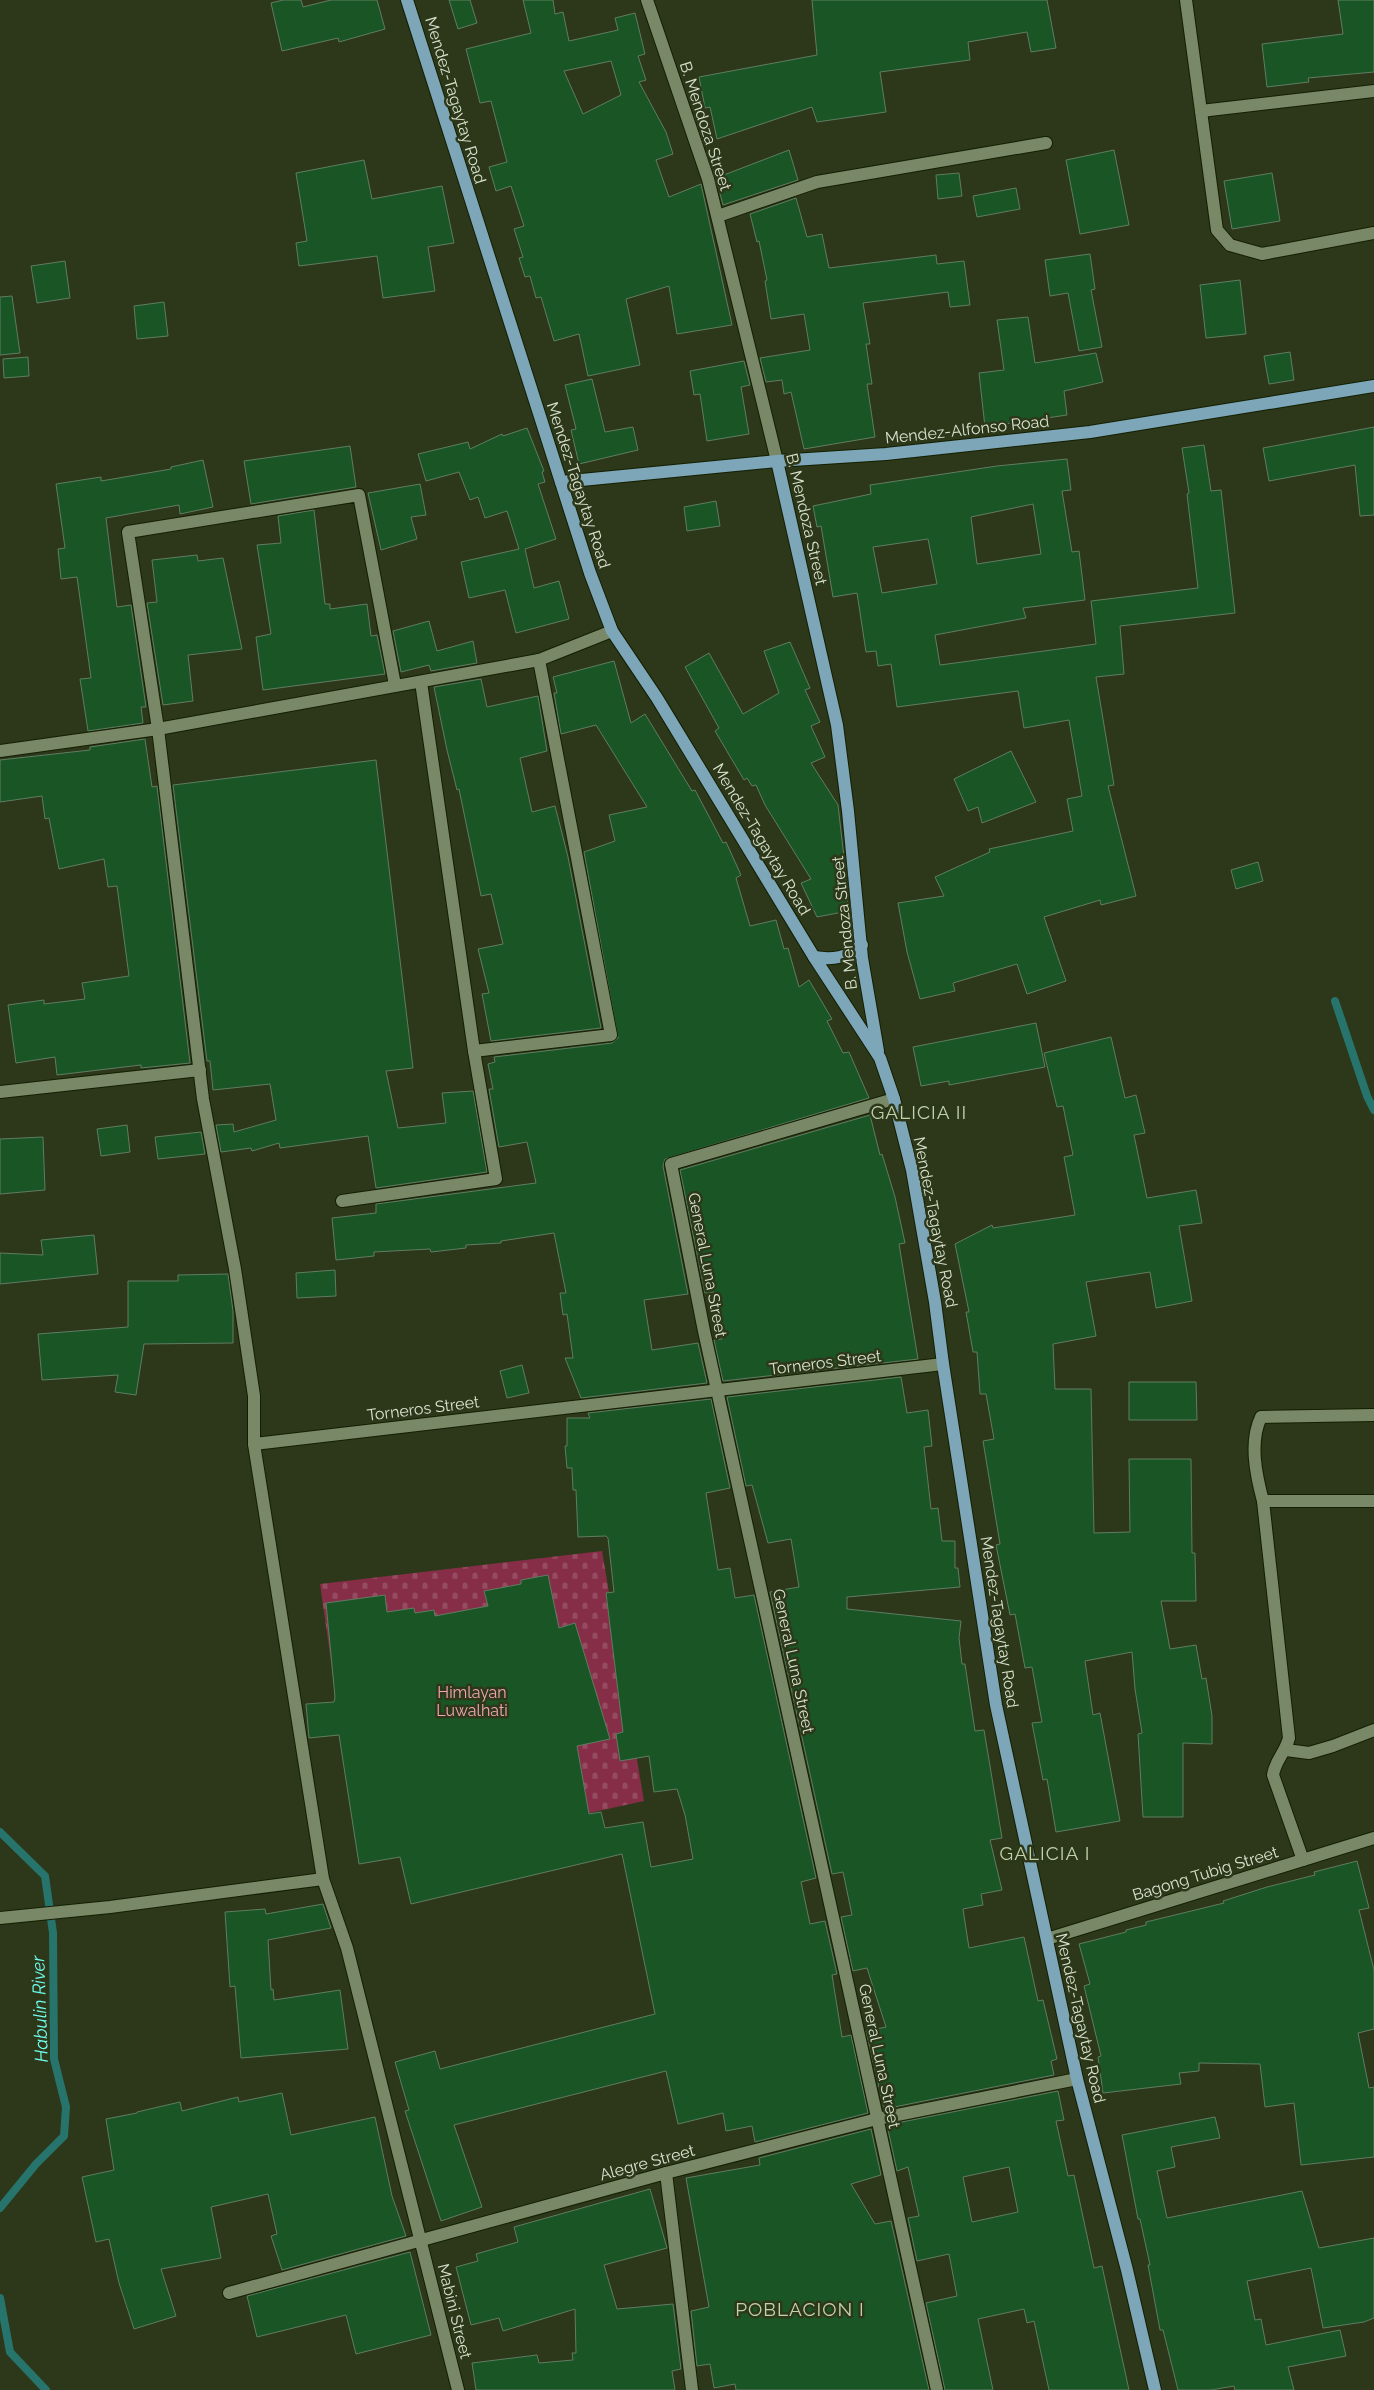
<svg xmlns="http://www.w3.org/2000/svg" width="1374" height="2390" viewBox="0 0 1374 2390" font-family="Raleway,sans-serif">
	<style>
		.cemetery { fill: url(#cemetery-stones) }
		.lines { fill: none; stroke-linecap: round; stroke-linejoin: round }
		.stream { stroke: #27746d; stroke-width: 8 }
		.building { fill: #1a5625; stroke: #607c62; fill-rule: evenodd }
		.minor-casing { stroke: #141f02; stroke-width: 14 }
		.major-casing { stroke: #141f02; stroke-width: 14 }
		.minor { stroke: #798866; stroke-width: 12 }
		.major { stroke: #7da6b8; stroke-width: 12 }
		.labels { text-anchor: middle; stroke-width: 5; stroke-linejoin: round; paint-order: stroke }
		.street-label { font-size: 16px; fill: #d9e2cf; stroke: #2c3819 }
		.park-label { font-size: 16px; fill: #f3a5b4; stroke: #2c3819 }
		.water-label { font-size: 18px; font-style: italic; fill: #71fef1; stroke: #2c3819 }
		.quarter-label { font-size: 19px; letter-spacing: 1px; fill: #c1d1ac; stroke: #2c3819 }
	</style>
	<defs>
		<pattern id="cemetery-stones" width="16" height="16" patternUnits="userSpaceOnUse" patternTransform="scale(1.25)"><rect width="16" height="16" fill="#862e47"/><path d="M2 7V4a2 2 0 0 1 4 0v3zM10 15v-3a2 2 0 0 1 4 0v3z" fill="#964c60"/></pattern>
	</defs>
	<rect width="100%" height="100%" fill="#2c3819"/>
	<path class="cemetery" d="M 602,1551 L 644,1801 L 360,1863 L 320,1584 Z"/>
	<g class="lines">
		<g class="stream">
			<path d="M 1335,1001 L 1367,1096 L 1374,1110"/>
			<path d="M 0,1832 L 45,1876 L 53,1933 L 54,2059 L 66,2107 L 64,2136 L 36,2164 L 0,2208"/>
			<path d="M 0,2298 L 10,2352 L 46,2390"/>
		</g>
	</g>
	<g class="building">
		<path d="M 283,0 L 301,0 L 303,7 L 331,0 L 377,0 L 385,29 L 339,42 L 338,38 L 282,51 L 271,3 Z"/>
		<path d="M 449,0 L 470,0 L 477,23 L 458,29 Z"/>
		<path d="M 523,0 L 553,0 L 555,14 L 563,12 L 569,41 L 618,30 L 615,18 L 635,13 L 645,54 L 638,56 L 646,80 L 639,82 L 666,132 L 673,154 L 656,160 L 669,197 L 701,184 L 732,325 L 677,334 L 669,286 L 626,299 L 640,365 L 588,376 L 579,334 L 554,341 L 541,297 L 536,298 L 530,276 L 525,277 L 519,258 L 523,257 L 514,229 L 524,226 L 511,186 L 496,191 L 489,167 L 507,162 L 491,101 L 480,103 L 466,49 L 531,33 ZM 611,61 L 621,95 L 583,114 L 564,71 Z"/>
		<path d="M 812,0 L 1047,0 L 1056,48 L 1031,52 L 1027,32 L 968,42 L 970,60 L 880,72 L 886,112 L 817,122 L 812,107 L 717,139 L 710,107 L 705,108 L 699,77 L 817,55 Z"/>
		<path d="M 1338,0 L 1374,0 L 1374,72 L 1308,78 L 1309,82 L 1267,87 L 1262,44 L 1343,34 Z"/>
		<path d="M 789,150 L 798,180 L 723,205 L 716,178 Z"/>
		<path d="M 1114,150 L 1129,225 L 1080,234 L 1066,160 Z"/>
		<path d="M 364,160 L 372,199 L 442,186 L 454,243 L 428,247 L 435,291 L 383,298 L 377,256 L 299,266 L 296,243 L 307,241 L 296,173 Z"/>
		<path d="M 959,173 L 962,196 L 938,199 L 936,175 Z"/>
		<path d="M 1272,173 L 1280,221 L 1232,229 L 1224,181 Z"/>
		<path d="M 1016,188 L 1020,209 L 977,217 L 973,196 Z"/>
		<path d="M 796,198 L 807,237 L 822,234 L 829,268 L 936,255 L 937,264 L 964,261 L 970,305 L 950,307 L 948,292 L 863,303 L 870,344 L 866,344 L 872,384 L 867,384 L 875,437 L 804,449 L 791,392 L 784,394 L 782,380 L 766,382 L 760,358 L 810,350 L 804,314 L 771,319 L 765,281 L 767,280 L 759,241 L 757,242 L 750,214 Z"/>
		<path d="M 1090,254 L 1095,289 L 1091,290 L 1102,347 L 1079,351 L 1068,293 L 1050,296 L 1045,260 Z"/>
		<path d="M 65,261 L 70,298 L 37,303 L 31,266 Z"/>
		<path d="M 1240,280 L 1246,334 L 1206,338 L 1200,285 Z"/>
		<path d="M 12,296 L 20,353 L 0,355 L 0,297 Z"/>
		<path d="M 164,302 L 168,336 L 137,339 L 134,306 Z"/>
		<path d="M 1028,317 L 1035,363 L 1096,353 L 1103,382 L 1064,391 L 1067,415 L 985,427 L 979,373 L 1004,370 L 997,320 Z"/>
		<path d="M 1290,352 L 1294,380 L 1269,384 L 1264,356 Z"/>
		<path d="M 28,357 L 29,376 L 4,378 L 3,359 Z"/>
		<path d="M 744,361 L 750,385 L 741,387 L 749,434 L 707,441 L 700,394 L 694,395 L 690,371 Z"/>
		<path d="M 592,379 L 605,432 L 633,427 L 638,450 L 579,464 L 571,430 L 576,429 L 565,385 Z"/>
		<path d="M 1374,427 L 1374,515 L 1360,516 L 1355,465 L 1269,481 L 1263,448 Z"/>
		<path d="M 527,428 L 544,471 L 542,472 L 545,482 L 538,484 L 556,539 L 525,549 L 534,588 L 559,581 L 569,619 L 516,633 L 505,590 L 469,598 L 461,562 L 519,549 L 507,511 L 485,518 L 478,497 L 470,500 L 459,472 L 426,481 L 418,454 L 468,442 L 470,449 L 502,434 L 503,436 Z"/>
		<path d="M 1204,445 L 1211,491 L 1221,490 L 1235,613 L 1120,626 L 1124,674 L 1096,677 L 1114,785 L 1108,786 L 1136,896 L 1101,905 L 1100,900 L 1044,917 L 1066,981 L 1027,994 L 1017,964 L 953,983 L 955,991 L 920,999 L 907,952 L 898,903 L 944,896 L 935,877 L 990,852 L 989,849 L 1073,831 L 1067,799 L 1082,796 L 1069,720 L 1024,728 L 1018,691 L 897,707 L 891,664 L 878,666 L 876,651 L 866,652 L 857,593 L 833,597 L 821,526 L 817,527 L 813,506 L 871,494 L 870,485 L 997,466 L 1067,459 L 1071,490 L 1062,491 L 1072,552 L 1079,551 L 1085,600 L 1023,608 L 1026,618 L 935,635 L 940,665 L 1096,644 L 1091,601 L 1198,588 L 1187,494 L 1189,493 L 1182,448 ZM 1033,504 L 1041,554 L 977,564 L 971,517 ZM 928,539 L 937,584 L 882,593 L 873,547 Z"/>
		<path d="M 350,446 L 356,487 L 251,504 L 244,461 Z"/>
		<path d="M 203,460 L 213,507 L 180,514 L 179,505 L 106,518 L 117,607 L 131,605 L 146,707 L 141,707 L 143,723 L 88,731 L 80,679 L 91,678 L 77,577 L 61,579 L 58,549 L 65,548 L 56,484 L 101,477 L 101,481 L 171,469 L 171,467 Z"/>
		<path d="M 420,484 L 426,515 L 411,517 L 417,539 L 381,550 L 368,493 Z"/>
		<path d="M 716,501 L 720,526 L 687,531 L 684,507 Z"/>
		<path d="M 314,510 L 325,604 L 330,604 L 330,609 L 367,604 L 371,636 L 377,635 L 385,674 L 263,690 L 256,637 L 271,634 L 257,545 L 281,543 L 278,516 Z"/>
		<path d="M 197,555 L 198,561 L 223,558 L 242,649 L 188,655 L 193,701 L 163,705 L 147,603 L 157,602 L 152,560 Z"/>
		<path d="M 429,621 L 437,651 L 473,641 L 477,663 L 431,671 L 429,665 L 401,672 L 393,631 Z"/>
		<path d="M 790,642 L 810,688 L 805,690 L 820,722 L 811,726 L 825,757 L 811,763 L 838,805 L 844,857 L 848,911 L 817,917 L 801,883 L 811,879 L 765,805 L 756,785 L 752,786 L 747,778 L 744,780 L 715,731 L 719,728 L 685,667 L 709,653 L 743,714 L 779,693 L 764,651 Z"/>
		<path d="M 614,661 L 631,723 L 645,714 L 692,791 L 695,790 L 723,843 L 726,842 L 741,875 L 736,878 L 750,926 L 776,920 L 784,949 L 788,948 L 799,987 L 809,980 L 832,1019 L 827,1021 L 843,1053 L 849,1052 L 869,1098 L 665,1159 L 663,1166 L 688,1294 L 644,1300 L 652,1350 L 698,1343 L 707,1383 L 581,1398 L 565,1358 L 573,1358 L 567,1314 L 563,1315 L 560,1293 L 566,1293 L 554,1233 L 501,1241 L 501,1243 L 466,1245 L 466,1248 L 431,1252 L 430,1249 L 374,1252 L 374,1256 L 336,1260 L 332,1218 L 376,1213 L 376,1204 L 536,1183 L 527,1142 L 499,1147 L 489,1089 L 493,1089 L 488,1064 L 495,1062 L 494,1057 L 612,1043 L 618,1038 L 584,852 L 615,841 L 609,815 L 647,807 L 596,725 L 561,734 L 554,693 L 557,693 L 553,677 Z"/>
		<path d="M 481,679 L 487,707 L 538,696 L 547,751 L 520,758 L 532,812 L 555,806 L 568,857 L 601,1028 L 491,1041 L 482,994 L 489,993 L 478,949 L 503,944 L 491,894 L 481,896 L 459,789 L 457,790 L 447,750 L 434,687 Z"/>
		<path d="M 145,739 L 152,787 L 157,786 L 190,1063 L 141,1068 L 141,1065 L 57,1075 L 55,1057 L 16,1063 L 8,1005 L 44,1000 L 44,1004 L 85,999 L 82,983 L 129,976 L 117,886 L 108,887 L 104,859 L 59,869 L 49,818 L 45,819 L 42,796 L 0,802 L 0,760 L 90,750 L 90,747 Z"/>
		<path d="M 1011,751 L 1036,802 L 982,823 L 978,807 L 968,811 L 954,779 Z"/>
		<path d="M 376,760 L 413,1068 L 386,1071 L 398,1128 L 446,1123 L 442,1093 L 473,1091 L 487,1172 L 376,1188 L 368,1136 L 280,1148 L 279,1143 L 252,1151 L 251,1148 L 221,1152 L 216,1125 L 233,1124 L 234,1132 L 276,1120 L 270,1084 L 213,1090 L 210,1061 L 207,1061 L 173,785 Z"/>
		<path d="M 1258,862 L 1263,881 L 1236,889 L 1231,870 Z"/>
		<path d="M 1036,1023 L 1045,1067 L 949,1085 L 949,1081 L 921,1086 L 913,1047 Z"/>
		<path d="M 1111,1037 L 1125,1098 L 1136,1095 L 1145,1133 L 1134,1135 L 1147,1198 L 1196,1190 L 1202,1223 L 1179,1226 L 1192,1301 L 1156,1308 L 1150,1272 L 1086,1282 L 1096,1336 L 1053,1344 L 1055,1389 L 1091,1389 L 1094,1533 L 1130,1532 L 1129,1459 L 1191,1459 L 1192,1553 L 1195,1553 L 1196,1601 L 1161,1601 L 1170,1649 L 1196,1645 L 1202,1679 L 1206,1678 L 1212,1716 L 1212,1744 L 1183,1743 L 1183,1817 L 1143,1817 L 1138,1734 L 1142,1733 L 1135,1689 L 1132,1652 L 1085,1661 L 1093,1715 L 1100,1713 L 1120,1821 L 1056,1832 L 1047,1779 L 1043,1780 L 1032,1723 L 1042,1722 L 1032,1667 L 1025,1668 L 1015,1614 L 1010,1615 L 996,1545 L 1000,1544 L 983,1441 L 994,1439 L 986,1394 L 980,1394 L 977,1352 L 973,1352 L 966,1312 L 969,1312 L 955,1244 L 992,1225 L 993,1228 L 1075,1215 L 1064,1157 L 1073,1155 L 1063,1106 L 1057,1107 L 1044,1053 Z"/>
		<path d="M 870,1115 L 880,1155 L 882,1154 L 895,1197 L 905,1243 L 899,1244 L 918,1359 L 723,1381 L 714,1340 L 722,1339 L 714,1292 L 705,1293 L 680,1170 Z"/>
		<path d="M 127,1125 L 130,1152 L 101,1156 L 97,1129 Z"/>
		<path d="M 201,1132 L 205,1154 L 158,1159 L 155,1137 Z"/>
		<path d="M 43,1137 L 45,1190 L 0,1194 L 0,1139 Z"/>
		<path d="M 94,1235 L 98,1274 L 0,1284 L 0,1253 L 43,1255 L 41,1240 Z"/>
		<path d="M 335,1270 L 336,1296 L 297,1298 L 296,1273 Z"/>
		<path d="M 228,1274 L 233,1311 L 233,1343 L 144,1344 L 136,1395 L 115,1392 L 118,1375 L 42,1380 L 38,1334 L 128,1327 L 128,1281 L 178,1281 L 178,1275 Z"/>
		<path d="M 522,1365 L 529,1393 L 507,1398 L 500,1371 Z"/>
		<path d="M 901,1377 L 907,1413 L 928,1410 L 932,1446 L 924,1447 L 931,1509 L 938,1508 L 942,1541 L 955,1541 L 955,1568 L 958,1568 L 960,1587 L 847,1597 L 847,1609 L 961,1621 L 959,1638 L 962,1664 L 965,1664 L 975,1731 L 984,1730 L 1002,1838 L 990,1840 L 1002,1890 L 981,1894 L 983,1905 L 963,1909 L 969,1948 L 1024,1937 L 1038,2001 L 1043,2000 L 1057,2059 L 1051,2061 L 1054,2075 L 884,2109 L 866,2031 L 886,2027 L 867,1968 L 853,1971 L 841,1917 L 852,1915 L 843,1872 L 832,1874 L 770,1592 L 799,1587 L 791,1539 L 768,1543 L 752,1485 L 746,1486 L 727,1397 Z"/>
		<path d="M 1129,1382 L 1196,1382 L 1197,1420 L 1129,1420 Z"/>
		<path d="M 711,1399 L 730,1488 L 706,1493 L 718,1570 L 730,1568 L 735,1598 L 754,1595 L 816,1878 L 801,1882 L 810,1924 L 825,1921 L 837,1974 L 832,1975 L 842,2037 L 851,2035 L 868,2113 L 755,2142 L 752,2126 L 726,2131 L 723,2113 L 678,2124 L 666,2071 L 454,2125 L 482,2207 L 441,2221 L 405,2111 L 409,2110 L 395,2062 L 435,2051 L 440,2069 L 655,2014 L 622,1854 L 411,1904 L 400,1857 L 359,1864 L 339,1735 L 309,1738 L 306,1704 L 334,1702 L 335,1697 L 326,1603 L 385,1595 L 387,1612 L 414,1608 L 415,1613 L 434,1610 L 435,1616 L 488,1606 L 484,1591 L 521,1584 L 521,1580 L 548,1575 L 559,1628 L 575,1623 L 610,1739 L 577,1746 L 589,1814 L 601,1812 L 605,1828 L 643,1822 L 651,1867 L 693,1859 L 685,1815 L 677,1789 L 654,1792 L 649,1756 L 620,1761 L 616,1734 L 623,1732 L 606,1593 L 614,1592 L 608,1538 L 606,1536 L 578,1537 L 576,1490 L 573,1490 L 572,1468 L 567,1468 L 565,1446 L 567,1446 L 567,1418 L 590,1418 L 588,1413 Z"/>
		<path d="M 1357,1861 L 1369,1908 L 1359,1910 L 1374,1970 L 1374,2029 L 1358,2033 L 1369,2088 L 1374,2087 L 1374,2157 L 1301,2165 L 1294,2103 L 1265,2107 L 1260,2064 L 1199,2063 L 1199,2071 L 1179,2073 L 1181,2084 L 1103,2093 L 1098,2057 L 1101,2056 L 1084,1986 L 1090,1984 L 1079,1944 L 1126,1932 L 1126,1930 L 1146,1925 L 1146,1922 L 1224,1903 L 1223,1901 L 1267,1887 L 1315,1875 L 1314,1872 Z"/>
		<path d="M 323,1904 L 331,1928 L 268,1940 L 271,1990 L 273,1989 L 274,2000 L 340,1990 L 348,2049 L 241,2058 L 235,1986 L 230,1987 L 225,1912 L 265,1909 L 266,1914 Z"/>
		<path d="M 1058,2091 L 1064,2120 L 1056,2121 L 1068,2176 L 1074,2175 L 1094,2268 L 1102,2266 L 1129,2390 L 1049,2390 L 1034,2321 L 1027,2323 L 1024,2309 L 978,2319 L 993,2390 L 945,2390 L 926,2303 L 957,2296 L 949,2254 L 917,2261 L 908,2218 L 919,2216 L 908,2167 L 897,2171 L 887,2125 ZM 1009,2167 L 1018,2212 L 972,2222 L 963,2177 Z"/>
		<path d="M 282,2093 L 291,2135 L 375,2117 L 392,2196 L 406,2236 L 282,2270 L 271,2236 L 277,2234 L 268,2194 L 211,2207 L 221,2258 L 161,2269 L 176,2316 L 134,2329 L 119,2283 L 109,2239 L 96,2242 L 82,2177 L 114,2170 L 106,2119 L 137,2113 L 137,2112 L 180,2102 L 182,2111 L 238,2097 L 239,2102 Z"/>
		<path d="M 1215,2117 L 1220,2138 L 1171,2147 L 1175,2167 L 1157,2171 L 1167,2218 L 1302,2191 L 1319,2248 L 1374,2238 L 1374,2318 L 1364,2322 L 1323,2328 L 1311,2268 L 1247,2281 L 1255,2320 L 1261,2319 L 1266,2345 L 1340,2330 L 1346,2356 L 1288,2367 L 1294,2390 L 1235,2390 L 1234,2386 L 1211,2390 L 1178,2390 L 1163,2330 L 1160,2330 L 1148,2265 L 1150,2265 L 1140,2219 L 1138,2219 L 1122,2135 Z"/>
		<path d="M 871,2129 L 881,2175 L 851,2184 L 875,2224 L 891,2221 L 929,2390 L 736,2390 L 735,2384 L 714,2388 L 710,2364 L 697,2366 L 691,2311 L 709,2307 L 686,2178 L 760,2165 L 759,2158 Z"/>
		<path d="M 650,2189 L 667,2248 L 604,2265 L 617,2309 L 673,2304 L 681,2369 L 672,2371 L 675,2390 L 476,2390 L 472,2363 L 537,2355 L 539,2363 L 573,2360 L 572,2353 L 576,2353 L 575,2309 L 503,2331 L 499,2318 L 471,2325 L 456,2267 L 478,2261 L 476,2254 L 518,2242 L 514,2227 Z"/>
		<path d="M 410,2252 L 431,2335 L 356,2354 L 346,2315 L 257,2337 L 247,2296 Z"/>
	</g>
	<g class="lines">
		<defs>
			<g id="minor">
				<path d="M 647,0 L 708,179 L 777,461"/>
				<path d="M 1186,0 L 1217,230 L 1230,245 L 1262,254 L 1374,233"/>
				<path d="M 1201,111 L 1374,91"/>
				<path d="M 718,216 L 817,182 L 1046,143"/>
				<path d="M 395,685 L 359,495 L 128,532 L 158,729 L 203,1099 L 235,1269 L 254,1396 L 254,1444 L 943,1364"/>
				<path d="M 0,751 L 158,729 L 539,660 L 612,631"/>
				<path d="M 474,1051 L 611,1035 L 539,660"/>
				<path d="M 0,1092 L 200,1070"/>
				<path d="M 894,1099 L 671,1164 L 704,1331 L 937,2390"/>
				<path d="M 342,1201 L 496,1179 L 474,1051 L 421,682"/>
				<path d="M 254,1444 L 323,1879 L 347,1948 L 458,2390"/>
				<path d="M 1263,1501 L 1374,1501"/>
				<path d="M 1286,1750 L 1309,1753 L 1333,1746 L 1374,1730"/>
				<path d="M 1303,1860 L 1273,1775 C 1275,1761 1285,1753 1289,1738 L 1263,1501 C 1256,1475 1249,1442 1261,1417 L 1374,1415"/>
				<path d="M 0,1918 L 110,1907 L 323,1879"/>
				<path d="M 1047,1939 L 1374,1838"/>
				<path d="M 666,2173 L 692,2390"/>
				<path d="M 229,2293 L 666,2173 L 877,2119 L 1077,2079"/>
			</g>
			<g id="major">
				<path d="M 407,0 L 590,573 L 612,631 L 657,698 L 814,957 L 880,1058 L 894,1099 L 912,1170 L 935,1302 L 943,1364 L 996,1705 L 1077,2079 L 1127,2270 L 1155,2390"/>
				<path d="M 777,461 L 837,725 L 848,811 L 862,958 L 878,1051"/>
				<path d="M 561,482 L 777,461 L 886,454 L 1090,432 L 1374,386"/>
				<path d="M 814,957 C 833,960 847,958 862,945"/>
			</g>
		</defs>
		<use href="#minor" class="minor-casing"/>
		<use href="#major" class="major-casing"/>
		<use href="#minor" class="minor"/>
		<use href="#major" class="major"/>
	</g>
	<g class="labels">
		<g class="street-label">
			<text transform="translate(456 100) rotate(73)" y="6">Mendez-Tagaytay Road</text>
			<text transform="translate(706 126) rotate(72)" y="6">B. Mendoza Street</text>
			<text transform="translate(967 429) rotate(-6)" y="6">Mendez-Alfonso Road</text>
			<text transform="translate(579 485) rotate(72)" y="6">Mendez-Tagaytay Road</text>
			<text transform="translate(807 519) rotate(77)" y="6">B. Mendoza Street</text>
			<text transform="translate(762 839) rotate(59)" y="6">Mendez-Tagaytay Road</text>
			<text transform="translate(844 923) rotate(-96)" y="6">B. Mendoza Street</text>
			<text transform="translate(936 1222) rotate(79)" y="6">Mendez-Tagaytay Road</text>
			<text transform="translate(708 1265) rotate(79)" y="6">General Luna Street</text>
			<text transform="translate(825 1362) rotate(-7)" y="6">Torneros Street</text>
			<text transform="translate(423 1408) rotate(-7)" y="6">Torneros Street</text>
			<text transform="translate(1000 1622) rotate(81)" y="6">Mendez-Tagaytay Road</text>
			<text transform="translate(794 1661) rotate(78)" y="6">General Luna Street</text>
			<text transform="translate(1205 1873) rotate(-17)" y="6">Bagong Tubig Street</text>
			<text transform="translate(1081 2018) rotate(77)" y="6">Mendez-Tagaytay Road</text>
			<text transform="translate(880 2056) rotate(78)" y="6">General Luna Street</text>
			<text transform="translate(647 2162) rotate(-15)" y="6">Alegre Street</text>
			<text transform="translate(455 2311) rotate(76)" y="6">Mabini Street</text>
		</g>
		<g class="park-label">
			<text x="472" y="1698">Himlayan<tspan x="472" dy="18">Luwalhati</tspan></text>
		</g>
		<g class="water-label">
			<text transform="translate(40 2009) rotate(-92)" y="6">Habulin River</text>
		</g>
		<g class="quarter-label">
			<text x="919" y="1119">GALICIA II</text>
			<text x="1045" y="1860">GALICIA I</text>
			<text x="800" y="2316">POBLACION I</text>
		</g>
	</g>
</svg>
